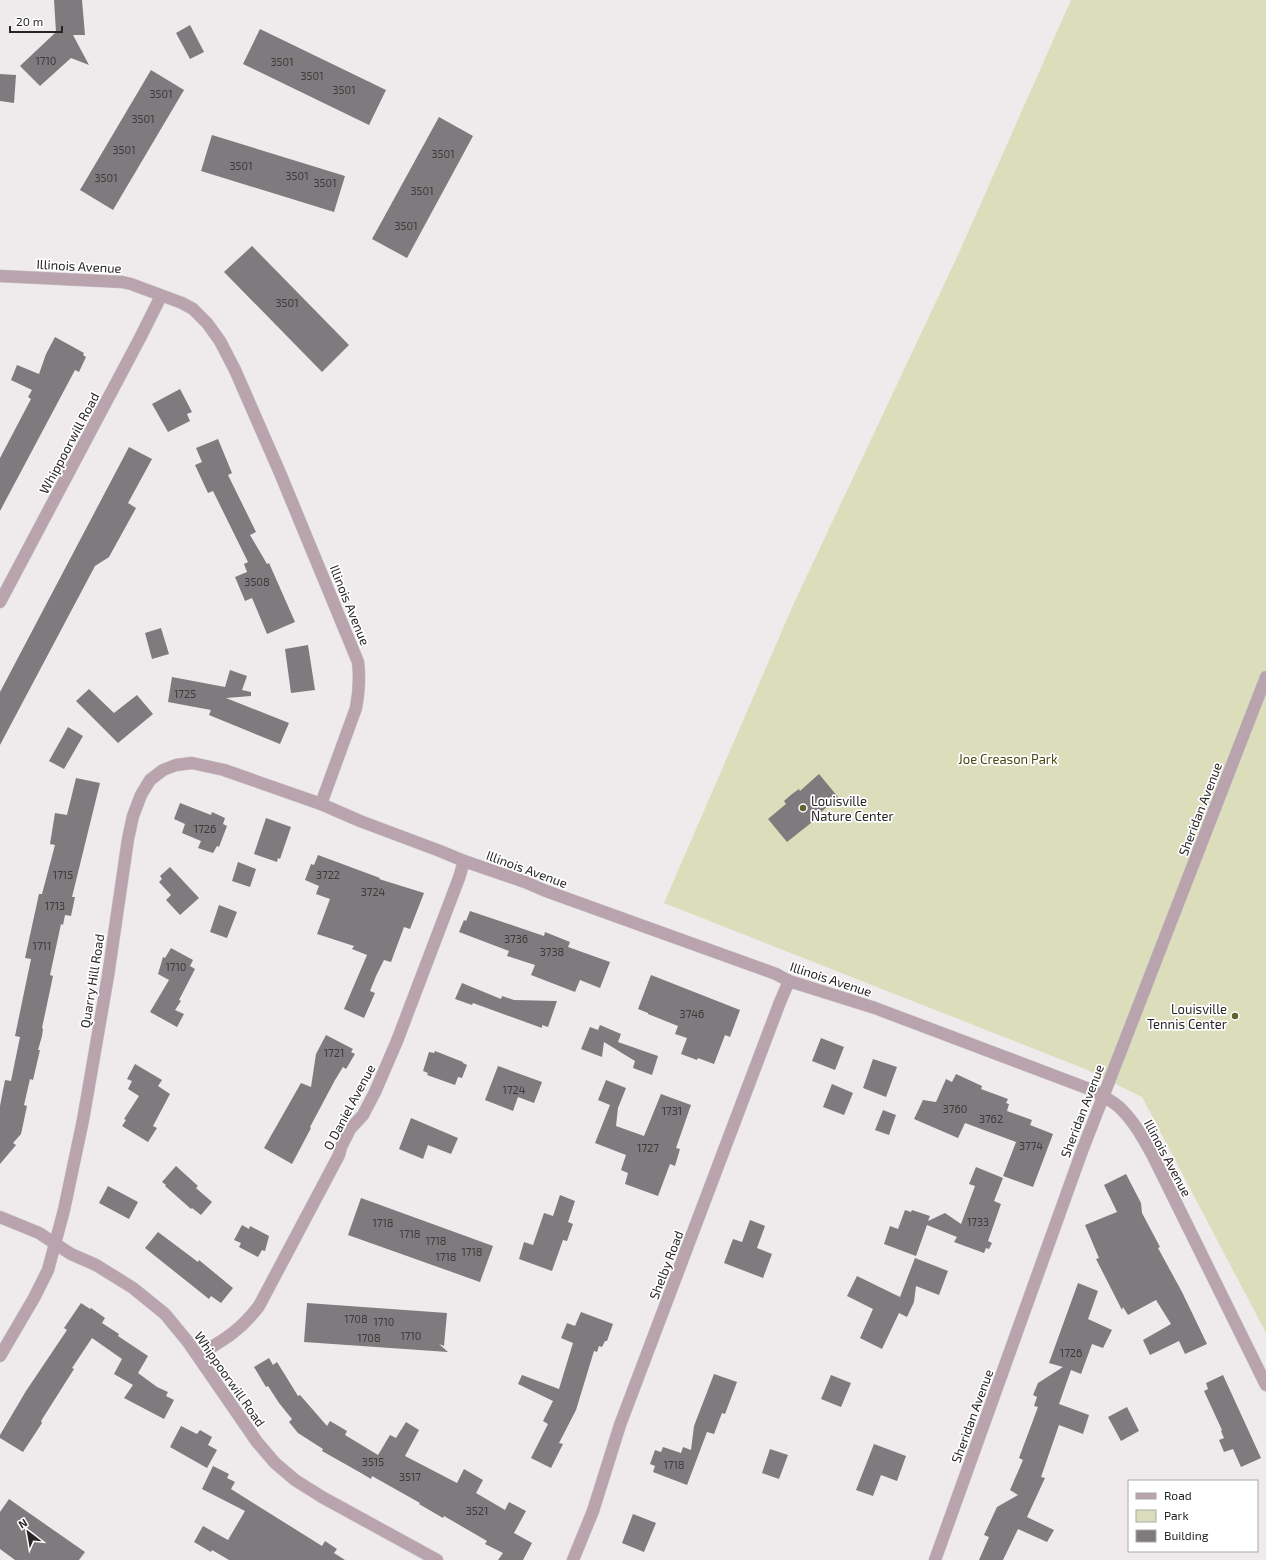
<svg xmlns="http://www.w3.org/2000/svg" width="1266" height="1560" viewBox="0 0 1266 1560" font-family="'Exo 2',sans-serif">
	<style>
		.green { fill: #dcdebb }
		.building { fill: #7f7a7d }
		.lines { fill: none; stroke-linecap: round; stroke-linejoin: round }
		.minor-casing { stroke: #cbc7c8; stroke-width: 13 }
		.minor { stroke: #b9a4ae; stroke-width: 12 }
		.poi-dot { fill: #61622f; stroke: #fff; stroke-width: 1.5 }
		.labels { text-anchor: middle; stroke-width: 3.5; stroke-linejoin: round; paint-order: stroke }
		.number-label { font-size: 11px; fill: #3d3a3c }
		.street-label { font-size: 13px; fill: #272526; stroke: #fff }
		.park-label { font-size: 13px; fill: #494914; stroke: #fff }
		.poi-label { font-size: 13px; fill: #272526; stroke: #fff; text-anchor: start }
	</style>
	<rect width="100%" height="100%" fill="#efeaec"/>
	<path class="green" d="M 1071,0 L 1266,0 L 1266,1333 L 1142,1097 L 1085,1069 L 664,903 L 794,603 L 958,255 Z"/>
	<g class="building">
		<path d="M 54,0 L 82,0 L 85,35 L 73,35 L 89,65 L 71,58 L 40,86 L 20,66 L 56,32 Z"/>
		<path d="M 190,25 L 204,52 L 190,59 L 176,33 Z"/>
		<path d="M 260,29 L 386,90 L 369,125 L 243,64 Z"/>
		<path d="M 151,70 L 184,90 L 113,210 L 80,190 Z"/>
		<path d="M 0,74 L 16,75 L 14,103 L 0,101 Z"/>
		<path d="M 439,117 L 473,136 L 407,258 L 372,239 Z"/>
		<path d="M 212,135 L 345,176 L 334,212 L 201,171 Z"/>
		<path d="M 252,246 L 349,345 L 322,372 L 224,272 Z"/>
		<path d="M 55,337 L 84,353 L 83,355 L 86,357 L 79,372 L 75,370 L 0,511 L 0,458 L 31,399 L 28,397 L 32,390 L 11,380 L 17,365 L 39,374 L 46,354 Z"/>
		<path d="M 180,389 L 192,412 L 187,414 L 190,421 L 168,432 L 152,404 Z"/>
		<path d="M 218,439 L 232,473 L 228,475 L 256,532 L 250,535 L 267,564 L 269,563 L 295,622 L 267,634 L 252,598 L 245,601 L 235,577 L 247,572 L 244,564 L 248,562 L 213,491 L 208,493 L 195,465 L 202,462 L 196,448 Z"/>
		<path d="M 129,447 L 152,459 L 128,503 L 136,508 L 109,557 L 95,566 L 0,745 L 0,692 Z"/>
		<path d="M 161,628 L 169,654 L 152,659 L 145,633 Z"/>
		<path d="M 308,645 L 315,690 L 291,693 L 285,649 Z"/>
		<path d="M 230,670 L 247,676 L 242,690 L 251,692 L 251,696 L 226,698 L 289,723 L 280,744 L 209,715 L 211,710 L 168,702 L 172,677 L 225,687 Z"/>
		<path d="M 89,689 L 114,713 L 137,695 L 153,714 L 118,743 L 76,701 Z"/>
		<path d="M 68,727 L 83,736 L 64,769 L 49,761 Z"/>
		<path d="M 819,774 L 838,797 L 820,813 L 821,815 L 787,842 L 768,819 L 786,804 L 784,801 L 792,794 L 799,789 L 800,791 Z"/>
		<path d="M 76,778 L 100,783 L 72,897 L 75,897 L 71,916 L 65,915 L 63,925 L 61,924 L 50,975 L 53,976 L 42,1028 L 43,1029 L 42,1036 L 38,1050 L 40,1050 L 33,1080 L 30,1079 L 24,1105 L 27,1106 L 21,1134 L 13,1143 L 16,1145 L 0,1164 L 0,1106 L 5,1080 L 11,1081 L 20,1037 L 15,1036 L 31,959 L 25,958 L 39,894 L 42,894 L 55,845 L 50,844 L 55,813 L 67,815 Z"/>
		<path d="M 180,803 L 211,815 L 212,812 L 225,818 L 223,824 L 227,826 L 219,847 L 217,846 L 213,853 L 198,848 L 201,841 L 182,833 L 185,824 L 174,819 Z"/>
		<path d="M 266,818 L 291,827 L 280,859 L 278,858 L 277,862 L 254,854 Z"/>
		<path d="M 318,855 L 380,878 L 379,879 L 424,893 L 410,929 L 404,927 L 391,962 L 384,960 L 376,976 L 370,991 L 375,993 L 364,1018 L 344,1009 L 367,955 L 352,949 L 354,946 L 317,934 L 330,899 L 316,894 L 319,886 L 305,880 L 311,864 L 314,865 Z"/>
		<path d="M 238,862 L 256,869 L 250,887 L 232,881 Z"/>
		<path d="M 170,867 L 199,898 L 180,915 L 166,900 L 171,895 L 159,882 L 162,879 L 160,876 Z"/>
		<path d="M 219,905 L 237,912 L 227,938 L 210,932 Z"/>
		<path d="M 470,911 L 544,936 L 545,932 L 570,942 L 568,947 L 610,962 L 600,988 L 580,980 L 575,992 L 531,975 L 535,965 L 507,956 L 509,951 L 459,932 L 464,920 L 466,921 Z"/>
		<path d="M 171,948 L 193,960 L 190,966 L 195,969 L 179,1000 L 181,1001 L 175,1010 L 184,1014 L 177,1027 L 150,1012 L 169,980 L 158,974 L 163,957 L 165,958 Z"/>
		<path d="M 651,975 L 740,1010 L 730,1037 L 725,1035 L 714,1064 L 698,1058 L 697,1060 L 681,1054 L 687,1038 L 675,1034 L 678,1026 L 648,1014 L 648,1013 L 638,1009 Z"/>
		<path d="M 462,983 L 501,999 L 502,996 L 514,1000 L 557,1001 L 548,1027 L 542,1025 L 542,1028 L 473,1003 L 472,1005 L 455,999 Z"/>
		<path d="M 600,1025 L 621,1034 L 618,1042 L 658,1056 L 652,1075 L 633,1068 L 635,1061 L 604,1042 L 602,1057 L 581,1049 L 590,1027 L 598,1030 Z"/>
		<path d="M 326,1035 L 353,1049 L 351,1052 L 355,1054 L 346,1069 L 343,1067 L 335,1080 L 310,1127 L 311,1128 L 292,1164 L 264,1148 L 301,1083 L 311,1087 L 316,1054 Z"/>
		<path d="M 821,1038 L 844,1047 L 835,1070 L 812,1061 Z"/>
		<path d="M 435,1051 L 463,1062 L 463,1063 L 467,1065 L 462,1078 L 458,1077 L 455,1085 L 427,1075 L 428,1073 L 423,1071 L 429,1052 L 434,1053 Z"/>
		<path d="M 873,1059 L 897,1067 L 886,1097 L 863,1088 Z"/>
		<path d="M 135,1064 L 162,1080 L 158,1086 L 170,1094 L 153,1126 L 157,1128 L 148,1142 L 122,1126 L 126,1120 L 124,1119 L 139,1096 L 128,1089 L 132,1081 L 127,1079 Z"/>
		<path d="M 498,1066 L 542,1082 L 534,1103 L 518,1097 L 513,1111 L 485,1100 Z"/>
		<path d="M 956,1074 L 982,1086 L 981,1089 L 1008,1099 L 1006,1103 L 1009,1104 L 1007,1111 L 1032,1120 L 1030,1125 L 1053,1134 L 1033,1187 L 1003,1176 L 1016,1142 L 965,1123 L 958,1138 L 914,1119 L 923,1100 L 936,1102 L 946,1079 L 952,1082 Z"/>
		<path d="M 606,1080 L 626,1088 L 618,1108 L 616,1126 L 644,1136 L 661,1094 L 691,1105 L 676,1148 L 680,1149 L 675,1166 L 670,1164 L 658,1196 L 625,1184 L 628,1173 L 621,1170 L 626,1155 L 595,1143 L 610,1105 L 598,1100 Z"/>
		<path d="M 832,1084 L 853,1093 L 844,1115 L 823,1107 Z"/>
		<path d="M 883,1110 L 896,1115 L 889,1135 L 875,1130 Z"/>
		<path d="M 411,1118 L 458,1138 L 451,1154 L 428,1145 L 423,1159 L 399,1149 Z"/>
		<path d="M 176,1166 L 198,1186 L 196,1188 L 212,1202 L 201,1215 L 192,1208 L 191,1209 L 165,1186 L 166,1185 L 162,1182 Z"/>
		<path d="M 976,1167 L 1003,1178 L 994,1201 L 1001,1204 L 988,1241 L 992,1243 L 989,1249 L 986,1248 L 984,1253 L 954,1242 L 957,1237 L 927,1225 L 916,1256 L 884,1244 L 890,1226 L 898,1229 L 905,1210 L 911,1212 L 912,1210 L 930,1216 L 928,1221 L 945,1213 L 961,1224 L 975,1186 L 969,1184 Z"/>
		<path d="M 1126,1174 L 1141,1203 L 1142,1213 L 1160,1247 L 1158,1248 L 1182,1292 L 1207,1344 L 1185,1354 L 1179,1341 L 1150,1355 L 1143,1340 L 1171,1324 L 1156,1300 L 1128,1315 L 1123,1307 L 1122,1310 L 1096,1259 L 1099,1258 L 1085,1225 L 1117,1212 L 1104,1185 Z"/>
		<path d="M 108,1186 L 138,1202 L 129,1219 L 99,1203 Z"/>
		<path d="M 560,1195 L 575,1201 L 568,1222 L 573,1224 L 567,1241 L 563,1240 L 552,1271 L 519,1259 L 524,1242 L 533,1245 L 544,1213 L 553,1216 Z"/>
		<path d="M 361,1198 L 493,1246 L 480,1282 L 348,1235 Z"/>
		<path d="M 750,1220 L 765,1226 L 757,1248 L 772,1254 L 763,1278 L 724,1263 L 733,1239 L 742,1242 Z"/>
		<path d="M 242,1225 L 249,1229 L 250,1226 L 269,1236 L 265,1251 L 262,1250 L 258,1257 L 239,1247 L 241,1243 L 234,1240 Z"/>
		<path d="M 158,1232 L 198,1262 L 199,1260 L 233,1288 L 221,1303 L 211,1296 L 209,1299 L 145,1248 Z"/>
		<path d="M 915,1258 L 948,1271 L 939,1295 L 916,1286 L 914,1302 L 907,1317 L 899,1313 L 882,1349 L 860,1338 L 873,1309 L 847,1296 L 857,1276 L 900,1297 Z"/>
		<path d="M 1078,1283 L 1098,1291 L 1088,1319 L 1112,1330 L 1103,1348 L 1092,1344 L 1081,1374 L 1071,1370 L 1059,1404 L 1089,1415 L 1083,1434 L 1059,1425 L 1041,1477 L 1045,1478 L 1027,1517 L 1054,1530 L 1047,1542 L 1018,1529 L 1003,1560 L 979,1560 L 989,1537 L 984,1535 L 997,1507 L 1018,1495 L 1010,1490 L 1023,1460 L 1019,1458 L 1038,1407 L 1034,1406 L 1037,1397 L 1033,1395 L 1038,1383 L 1063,1367 L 1049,1363 Z"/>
		<path d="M 81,1303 L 90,1309 L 91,1308 L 105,1318 L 102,1323 L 119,1334 L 118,1336 L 148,1356 L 138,1373 L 157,1387 L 168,1392 L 166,1396 L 174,1400 L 164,1419 L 124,1398 L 133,1385 L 114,1374 L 122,1359 L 92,1338 L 72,1368 L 74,1369 L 41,1421 L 42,1423 L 23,1452 L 0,1438 L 0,1435 L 26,1391 L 67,1330 L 64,1328 Z"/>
		<path d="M 307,1303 L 447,1313 L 444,1346 L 439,1344 L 448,1352 L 304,1342 Z"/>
		<path d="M 581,1312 L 613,1324 L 607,1341 L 605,1341 L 602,1347 L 599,1346 L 597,1352 L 594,1351 L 576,1410 L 559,1443 L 563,1444 L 551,1468 L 531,1458 L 548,1424 L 543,1421 L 553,1401 L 518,1384 L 522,1375 L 559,1389 L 573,1343 L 561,1338 L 567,1323 L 575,1326 Z"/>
		<path d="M 269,1358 L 273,1365 L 277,1362 L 298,1396 L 300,1395 L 327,1426 L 330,1421 L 347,1431 L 345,1435 L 378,1455 L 390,1435 L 396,1438 L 406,1422 L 419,1430 L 405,1456 L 457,1483 L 464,1469 L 483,1480 L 476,1493 L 505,1510 L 509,1502 L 526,1511 L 514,1533 L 532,1543 L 523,1560 L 498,1560 L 503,1553 L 485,1544 L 487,1541 L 444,1516 L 443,1518 L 419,1504 L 420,1503 L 372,1476 L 371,1479 L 361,1473 L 322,1451 L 323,1449 L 298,1433 L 289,1422 L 292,1419 L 279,1403 L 268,1386 L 266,1387 L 254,1367 Z"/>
		<path d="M 714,1374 L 737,1382 L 725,1414 L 722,1413 L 714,1434 L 707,1432 L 687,1485 L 653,1472 L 655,1466 L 650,1464 L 655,1450 L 661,1452 L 663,1447 L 681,1453 L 683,1447 L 691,1450 L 694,1426 Z"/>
		<path d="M 831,1375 L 851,1383 L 841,1407 L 821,1399 Z"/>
		<path d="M 1223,1375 L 1261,1458 L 1241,1467 L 1233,1449 L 1224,1452 L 1219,1440 L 1224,1438 L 1221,1431 L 1222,1430 L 1204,1391 L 1208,1389 L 1206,1383 Z"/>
		<path d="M 1127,1407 L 1139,1431 L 1121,1441 L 1108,1417 Z"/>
		<path d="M 181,1426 L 197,1434 L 200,1430 L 212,1437 L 208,1445 L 217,1450 L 207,1468 L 170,1447 Z"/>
		<path d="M 874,1444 L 906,1456 L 897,1481 L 881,1475 L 873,1496 L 856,1490 Z"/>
		<path d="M 770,1449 L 788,1455 L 779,1479 L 762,1473 Z"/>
		<path d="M 213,1466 L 229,1474 L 227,1478 L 235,1482 L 231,1489 L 322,1546 L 325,1541 L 337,1549 L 334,1553 L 345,1560 L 229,1560 L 212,1550 L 211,1552 L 194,1542 L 203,1526 L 228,1540 L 245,1511 L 202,1489 Z"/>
		<path d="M 9,1499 L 85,1552 L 79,1560 L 15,1560 L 0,1549 L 0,1512 Z"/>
		<path d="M 633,1514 L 656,1523 L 644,1552 L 622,1543 Z"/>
	</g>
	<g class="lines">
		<defs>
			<g id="minor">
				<path d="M 0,276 L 122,282 L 131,284 L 182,303 L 193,309 L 207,323 L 220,341 L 235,370 L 280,473 L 358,662 C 360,678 359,692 356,708 L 321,804"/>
				<path d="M 0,602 L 140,338 L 161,296"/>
				<path d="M 0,1217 L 39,1233 L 71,1254 L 96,1265 L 133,1288 L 165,1314 L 188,1342 L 257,1442 L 275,1463 L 295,1480 L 322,1497 L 437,1560"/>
				<path d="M 198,1355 C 224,1340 240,1331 259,1306 L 339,1155 L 341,1147 L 350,1129 L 363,1115 L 375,1092 L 397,1041 L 459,878 L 464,861"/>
				<path d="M 0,1356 L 34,1298 L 48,1270 L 64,1210 L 83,1120 L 108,976 L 128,839 L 133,816 L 141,795 L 150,780 L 163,770 L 176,765 L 192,763 L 224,770 L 321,804 L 360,821 L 440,851 L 464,861 L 525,882 L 546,891 L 776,974 L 789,981 L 875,1008 L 1092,1090 C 1101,1095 1111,1100 1119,1107 C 1134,1121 1143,1138 1153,1156 L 1266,1385"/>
				<path d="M 573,1560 L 593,1511 L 620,1425 L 780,1002 L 789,981"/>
				<path d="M 935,1560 L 1082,1151 L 1266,677"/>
			</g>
		</defs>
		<use href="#minor" class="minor-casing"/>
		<use href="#minor" class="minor"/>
	</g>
	<g class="poi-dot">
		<circle cx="803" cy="808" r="4"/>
		<circle cx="1235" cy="1016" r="4"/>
	</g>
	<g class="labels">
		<g class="number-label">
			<text x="46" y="65">1710</text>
			<text x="282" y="66">3501</text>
			<text x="312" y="80">3501</text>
			<text x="344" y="94">3501</text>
			<text x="161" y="98">3501</text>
			<text x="143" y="123">3501</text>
			<text x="124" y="154">3501</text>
			<text x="443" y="158">3501</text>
			<text x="241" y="170">3501</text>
			<text x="297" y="180">3501</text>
			<text x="106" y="182">3501</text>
			<text x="325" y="187">3501</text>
			<text x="422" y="195">3501</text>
			<text x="406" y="230">3501</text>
			<text x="287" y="307">3501</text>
			<text x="257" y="586">3508</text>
			<text x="185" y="698">1725</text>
			<text x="205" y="833">1726</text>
			<text x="63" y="879">1715</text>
			<text x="328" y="879">3722</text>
			<text x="373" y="896">3724</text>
			<text x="55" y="910">1713</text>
			<text x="516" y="943">3736</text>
			<text x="42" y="950">1711</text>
			<text x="552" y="956">3738</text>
			<text x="176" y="971">1710</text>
			<text x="692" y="1018">3746</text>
			<text x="334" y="1057">1721</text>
			<text x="514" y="1094">1724</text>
			<text x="955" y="1113">3760</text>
			<text x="672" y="1115">1731</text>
			<text x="991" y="1123">3762</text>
			<text x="1031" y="1150">3774</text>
			<text x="648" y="1152">1727</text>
			<text x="978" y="1226">1733</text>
			<text x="383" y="1227">1718</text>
			<text x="410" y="1238">1718</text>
			<text x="436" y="1245">1718</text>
			<text x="472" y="1256">1718</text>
			<text x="446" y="1261">1718</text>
			<text x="356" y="1323">1708</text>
			<text x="384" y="1326">1710</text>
			<text x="411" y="1340">1710</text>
			<text x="369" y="1342">1708</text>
			<text x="1071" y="1357">1726</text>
			<text x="373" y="1466">3515</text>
			<text x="674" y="1469">1718</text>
			<text x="410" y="1481">3517</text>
			<text x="477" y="1515">3521</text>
		</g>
		<g class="street-label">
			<text transform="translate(79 266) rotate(3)" y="5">Illinois Avenue</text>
			<text transform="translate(69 443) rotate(-62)" y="5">Whippoorwill Road</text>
			<text transform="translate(350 605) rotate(68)" y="5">Illinois Avenue</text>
			<text transform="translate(1200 809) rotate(-69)" y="5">Sheridan Avenue</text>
			<text transform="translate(527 869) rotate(20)" y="5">Illinois Avenue</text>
			<text transform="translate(831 979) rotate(18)" y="5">Illinois Avenue</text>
			<text transform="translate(92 981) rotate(-81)" y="5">Quarry Hill Road</text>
			<text transform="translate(349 1107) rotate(-62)" y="5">O Daniel Avenue</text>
			<text transform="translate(1082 1111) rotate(-69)" y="5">Sheridan Avenue</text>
			<text transform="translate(1168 1158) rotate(62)" y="5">Illinois Avenue</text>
			<text transform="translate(666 1265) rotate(-69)" y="5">Shelby Road</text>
			<text transform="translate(230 1379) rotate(55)" y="5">Whippoorwill Road</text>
			<text transform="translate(972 1416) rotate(-70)" y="5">Sheridan Avenue</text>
		</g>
		<g class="park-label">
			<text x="1008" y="764">Joe Creason Park</text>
		</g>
		<g class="poi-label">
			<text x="811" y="806">Louisville<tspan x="811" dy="15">Nature Center</tspan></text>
			<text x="1227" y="1014" text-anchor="end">Louisville<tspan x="1227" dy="15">Tennis Center</tspan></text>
		</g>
	</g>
	<rect x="1128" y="1480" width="130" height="72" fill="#ffffff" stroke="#a9a8a8"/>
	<rect x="1136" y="1493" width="20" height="6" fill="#b9a4ae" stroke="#a9a8a8"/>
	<text x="1164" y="1500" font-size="12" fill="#272526">Road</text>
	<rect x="1136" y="1510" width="20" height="12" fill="#dcdebb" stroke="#a9a8a8"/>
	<text x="1164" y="1520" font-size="12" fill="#272526">Park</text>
	<rect x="1136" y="1530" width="20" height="12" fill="#7f7a7d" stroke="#a9a8a8"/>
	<text x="1164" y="1540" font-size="12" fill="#272526">Building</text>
	<g transform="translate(28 1532) rotate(329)" stroke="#ffffff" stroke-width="3" paint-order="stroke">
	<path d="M0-3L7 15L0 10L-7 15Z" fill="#272526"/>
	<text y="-6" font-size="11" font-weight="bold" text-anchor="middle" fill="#272526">N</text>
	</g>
	<path d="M10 26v6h52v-6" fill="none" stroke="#272526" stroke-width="2"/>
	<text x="16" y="26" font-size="12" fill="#272526" stroke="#ffffff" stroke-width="3" paint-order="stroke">20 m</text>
</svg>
